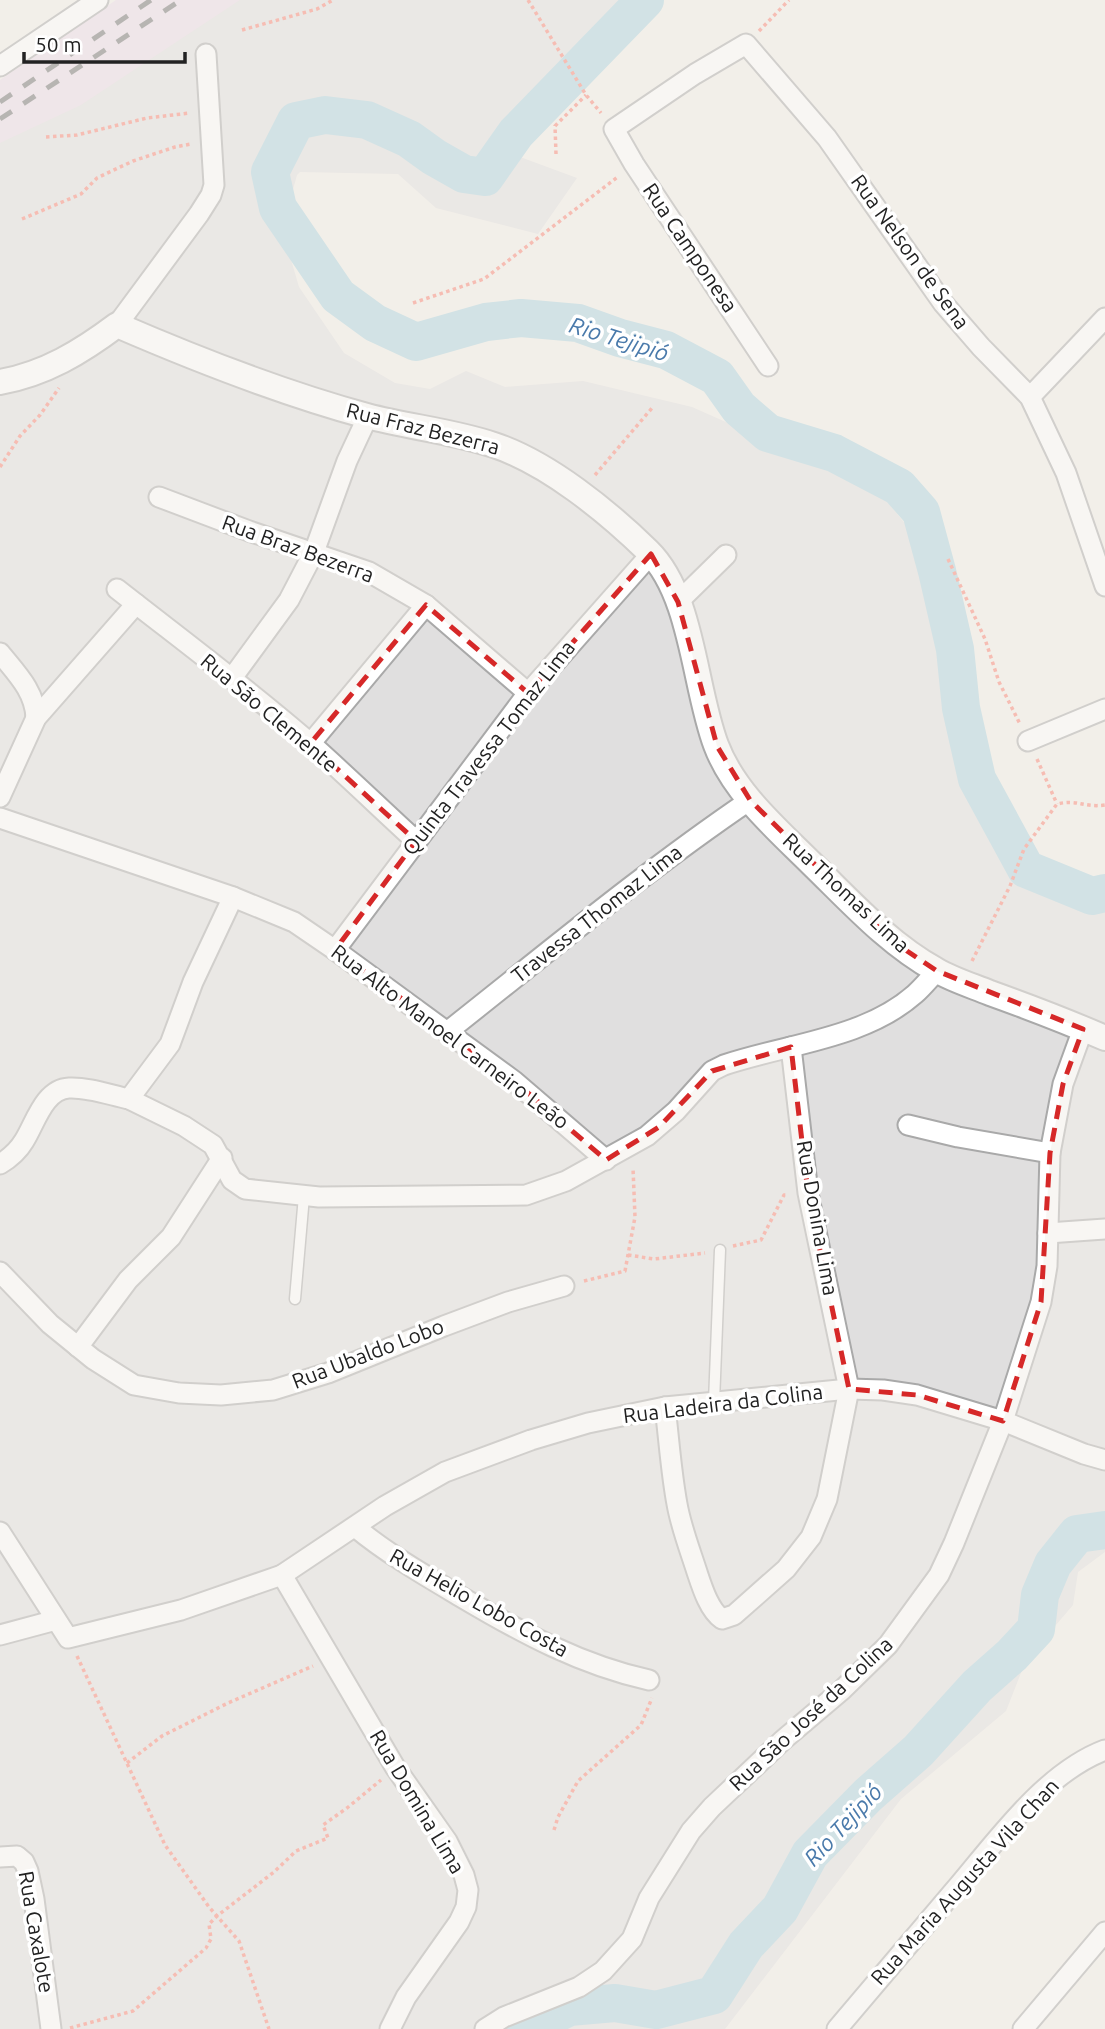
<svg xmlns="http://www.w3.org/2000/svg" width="1105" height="2029" viewBox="0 0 1105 2029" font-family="Ubuntu,sans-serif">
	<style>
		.residential { fill: #e0dfdf }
		.industrial { fill: #ebdbe8 }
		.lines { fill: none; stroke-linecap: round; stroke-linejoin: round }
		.river { stroke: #aad3df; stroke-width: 38 }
		.service-casing { stroke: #a9a9a9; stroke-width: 13 }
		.minor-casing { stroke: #a9a9a9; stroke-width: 23 }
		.tertiary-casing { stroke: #a9a9a9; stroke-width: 28 }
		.path { stroke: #fa8072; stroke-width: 3.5; stroke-dasharray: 3.5 3.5; stroke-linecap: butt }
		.service { stroke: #fff; stroke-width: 10 }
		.minor { stroke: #fff; stroke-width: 19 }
		.tertiary { stroke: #fff; stroke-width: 24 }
		.rail { stroke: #707070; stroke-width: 5; stroke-dasharray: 14 14; stroke-linecap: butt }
		.marked { fill: none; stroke: #d62828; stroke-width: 5; stroke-dasharray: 14 9; stroke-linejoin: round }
		.labels { text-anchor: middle; stroke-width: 7; stroke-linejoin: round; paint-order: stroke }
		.street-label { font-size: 21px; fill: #222; stroke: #fff }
		.water-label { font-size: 23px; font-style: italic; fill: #4a7aab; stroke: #fff }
	</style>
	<rect width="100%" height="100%" fill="#f2efe9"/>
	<path class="residential" d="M 195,0 L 652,0 L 624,23 L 512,154 L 577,178 L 538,234 L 436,208 L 398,174 L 300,172 L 297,175 L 282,229 L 299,287 L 344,353 L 395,383 L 430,389 L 466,371 L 505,387 L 583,381 L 692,407 L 877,489 L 928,552 L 969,775 L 1006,851 L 1043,859 L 1066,898 L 1105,907 L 1105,1552 L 1078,1572 L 1073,1605 L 1026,1660 L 1006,1711 L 901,1799 L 725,2029 L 0,2029 L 0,131 Z"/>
	<path class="industrial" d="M 116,0 L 240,0 L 81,105 L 0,143 L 0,80 Z"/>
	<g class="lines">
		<g class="river">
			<path d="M 645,0 L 516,133 L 485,177 L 464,174 L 434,157 L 409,139 L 367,120 L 325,115 L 296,121 L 270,172 L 278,208 L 338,296 L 375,323 L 416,342 L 486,322 L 521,318 L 578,323 L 620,338 L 666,350 L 717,377 L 739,408 L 768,433 L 834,453 L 899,487 L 921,512 L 937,571 L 955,649 L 961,708 L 977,779 L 1026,869 L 1092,896 L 1105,893"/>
			<path d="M 526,2029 L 569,2007 L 615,2003 L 656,2010 L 714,1995 L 746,1945 L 780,1909 L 810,1854 L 868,1795 L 918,1751 L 977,1686 L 1012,1655 L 1036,1629 L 1040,1595 L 1053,1564 L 1077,1534 L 1105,1530"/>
		</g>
		<defs>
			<g id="service">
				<path d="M 295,1299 L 304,1196"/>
				<path d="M 714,1402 L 720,1250"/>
			</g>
			<g id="minor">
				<path d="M 0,66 L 98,0"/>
				<path d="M 117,325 L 199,214 L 211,195 L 214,185 L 206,54"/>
				<path d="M 768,366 L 634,164 L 614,129 L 695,74 L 746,44 L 827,138 L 943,303 L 981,347 L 1030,397 L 1066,473 L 1105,586"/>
				<path d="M 1030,397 L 1105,318"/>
				<path d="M 159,497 L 249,531 L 369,572 L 426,605 L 528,693"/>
				<path d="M 117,589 C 182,640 248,689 310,743 C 346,775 380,808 416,841"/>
				<path d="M 678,602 L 726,555"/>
				<path d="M 0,653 C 16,673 35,691 36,718"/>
				<path d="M 232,678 L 289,600 L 314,552 L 347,461 L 368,416"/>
				<path d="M 1028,741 L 1105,709"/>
				<path d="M 310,744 L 426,605"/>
				<path d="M 0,797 L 36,718 L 136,604"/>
				<path d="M 0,818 L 233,897 L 294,922 L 335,950 L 514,1081 L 606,1160"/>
				<path d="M 335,950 L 528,693 L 651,554"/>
				<path d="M 447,1032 C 547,953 644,872 750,800"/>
				<path d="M 129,1099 L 184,1126 L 213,1145 L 232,1180 L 245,1189 L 319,1197 L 526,1195 L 566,1181 L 647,1136 L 676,1111 L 712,1071 L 724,1065 C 786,1044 864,1039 915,994 C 923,987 930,978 937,971"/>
				<path d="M 908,1125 L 958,1137 L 1050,1153"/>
				<path d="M 0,1164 C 10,1158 18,1151 24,1141 C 35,1124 44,1089 69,1088 C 88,1087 110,1095 129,1099 L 170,1044 L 193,982 L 233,897"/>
				<path d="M 1048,1233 L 1105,1229"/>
				<path d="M 0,1272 L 50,1324 L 93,1359 L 134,1385 L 179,1393 L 221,1395 L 273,1390 L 328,1373 L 444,1326 L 508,1302 L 564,1286"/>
				<path d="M 78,1347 L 128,1280 L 171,1237 L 222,1158"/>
				<path d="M 665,1407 C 669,1439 671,1472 677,1504 C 681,1527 690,1550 697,1572 C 702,1587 709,1610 722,1619 L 734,1615 L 786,1569 L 811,1537 L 827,1499 L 849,1389 L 808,1193 L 791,1047"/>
				<path d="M 355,1527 C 389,1555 426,1576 463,1598 C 522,1633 581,1665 649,1680"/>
				<path d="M 0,1532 L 68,1638 L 181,1610 L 282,1575 L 385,1506 L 445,1472 L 531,1440 L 588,1423 L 665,1407 L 849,1389 L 883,1390 L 917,1395 L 1003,1421 L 1084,1454 L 1105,1460"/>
				<path d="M 282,1575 L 395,1767 L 447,1841 L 464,1875 L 468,1890 L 466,1907 L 459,1922 L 406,1997 L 390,2029"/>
				<path d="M 0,1635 L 56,1620"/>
				<path d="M 0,1857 L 17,1856 L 24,1862 L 28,1871 L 34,1899 L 51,2029"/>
				<path d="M 485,2029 L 504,2017 L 579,1987 L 603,1971 L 632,1939 L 649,1898 L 691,1831 L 712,1807 L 783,1740 L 842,1690 L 888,1645 L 939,1575 L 954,1543 L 1003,1421 L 1041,1302 L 1047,1266 L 1050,1153 L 1063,1084 L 1083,1029"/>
				<path d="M 837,2029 C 876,1983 915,1937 954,1891 C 996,1842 1044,1773 1105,1750"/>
				<path d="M 1023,2029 L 1105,1932"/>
			</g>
			<path id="tertiary" d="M 0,382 C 45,374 81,352 117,325 C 198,360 282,393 367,416 C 408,427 453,431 494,445 C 548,463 607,511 648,551 C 693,595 694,687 716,745 C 734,793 778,830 813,865 C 852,903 889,944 936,970 C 953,980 973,986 990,993 C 1029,1007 1068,1022 1105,1038"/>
		</defs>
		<use href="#service" class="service-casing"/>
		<use href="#minor" class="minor-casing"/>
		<use href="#tertiary" class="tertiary-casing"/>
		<g class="path">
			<path d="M 528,0 L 586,95 L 601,113"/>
			<path d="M 242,30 L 317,9 L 333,0"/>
			<path d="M 759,31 L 789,0"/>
			<path d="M 46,137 L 77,135 L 147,118 L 190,113"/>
			<path d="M 556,154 L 555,126 L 586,95"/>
			<path d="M 22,219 L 81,194 L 97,178 L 133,161 L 175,147 L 191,144"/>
			<path d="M 413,303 L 484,279 L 619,176"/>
			<path d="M 0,467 L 20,436 L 40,415 L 59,388"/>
			<path d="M 595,475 L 652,408"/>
			<path d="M 948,559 L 985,639 L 999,682 L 1020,724"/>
			<path d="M 1037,759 L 1057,804"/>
			<path d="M 972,961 L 1010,886 L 1024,849 L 1057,804 C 1078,799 1084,808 1105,805"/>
			<path d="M 733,1246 L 761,1240 L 784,1195 L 788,1195"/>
			<path d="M 628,1255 L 654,1259 L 705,1253"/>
			<path d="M 584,1281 L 625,1271 L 635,1217 L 633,1168"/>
			<path d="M 77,1656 L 165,1845 L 209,1907 L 239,1941 L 269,2029"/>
			<path d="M 127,1763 L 162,1736 L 228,1703 L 313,1666"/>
			<path d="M 554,1830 L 558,1817 L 578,1781 L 641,1725 L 652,1698"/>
			<path d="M 70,2028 L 133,2011 L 206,1948 L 211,1939 L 209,1924 L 217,1916 L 274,1872 L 296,1851 L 328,1838 L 323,1825 L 347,1808 L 381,1780"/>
		</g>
		<use href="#service" class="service"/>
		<use href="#minor" class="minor"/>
		<use href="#tertiary" class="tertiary"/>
		<g class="rail">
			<path d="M 0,102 L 151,0"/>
			<path d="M 0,119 L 181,0"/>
		</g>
	</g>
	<path d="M0 0H1105V2029H0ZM 651,554 L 678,602 L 717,746 L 750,800 L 892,941 L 937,971 L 1083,1029 L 1063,1084 L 1050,1153 L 1041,1302 L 1003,1421 L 917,1395 L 849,1389 L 808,1193 L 791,1047 L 712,1071 L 659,1127 L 606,1160 L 514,1081 L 335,950 L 416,841 L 310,744 L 426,605 L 528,693 Z" fill="#f2efe9" fill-opacity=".55" fill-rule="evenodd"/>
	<path class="marked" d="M 651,554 L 678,602 L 717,746 L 750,800 L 892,941 L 937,971 L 1083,1029 L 1063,1084 L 1050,1153 L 1041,1302 L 1003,1421 L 917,1395 L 849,1389 L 808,1193 L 791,1047 L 712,1071 L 659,1127 L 606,1160 L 514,1081 L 335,950 L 416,841 L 310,744 L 426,605 L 528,693 Z"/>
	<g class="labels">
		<g class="street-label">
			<text transform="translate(690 248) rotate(56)" y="7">Rua Camponesa</text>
			<text transform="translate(910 252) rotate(54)" y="7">Rua Nelson de Sena</text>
			<text transform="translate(423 429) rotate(14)" y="7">Rua Fraz Bezerra</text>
			<text transform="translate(298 549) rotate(20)" y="7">Rua Braz Bezerra</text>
			<text transform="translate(269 713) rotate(40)" y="7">Rua São Clemente</text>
			<text transform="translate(489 748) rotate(-52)" y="7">Quinta Travessa Tomaz Lima</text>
			<text transform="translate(846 893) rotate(43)" y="7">Rua Thomas Lima</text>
			<text transform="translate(597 914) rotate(-38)" y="7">Travessa Thomaz Lima</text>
			<text transform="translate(450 1037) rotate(37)" y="7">Rua Alto Manoel Carneiro Leão</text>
			<text transform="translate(817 1218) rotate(80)" y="7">Rua Donina Lima</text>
			<text transform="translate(368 1354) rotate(-21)" y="7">Rua Ubaldo Lobo</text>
			<text transform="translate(723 1404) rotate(-7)" y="7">Rua Ladeira da Colina</text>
			<text transform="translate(479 1603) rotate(29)" y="7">Rua Helio Lobo Costa</text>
			<text transform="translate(811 1714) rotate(-43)" y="7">Rua São José da Colina</text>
			<text transform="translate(417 1802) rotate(59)" y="7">Rua Domina Lima</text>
			<text transform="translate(965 1882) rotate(-48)" y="7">Rua Maria Augusta Vila Chan</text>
			<text transform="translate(36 1932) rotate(80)" y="7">Rua Caxalote</text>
		</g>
		<g class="water-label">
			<text transform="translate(619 339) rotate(17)" y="8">Rio Tejipió</text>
			<text transform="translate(843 1825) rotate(-47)" y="8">Rio Tejipió</text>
		</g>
	</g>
	<path d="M24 52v10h161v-10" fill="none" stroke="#222222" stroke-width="3.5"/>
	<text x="35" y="52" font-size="21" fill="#222222" stroke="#ffffff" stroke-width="5" paint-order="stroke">50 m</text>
</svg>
